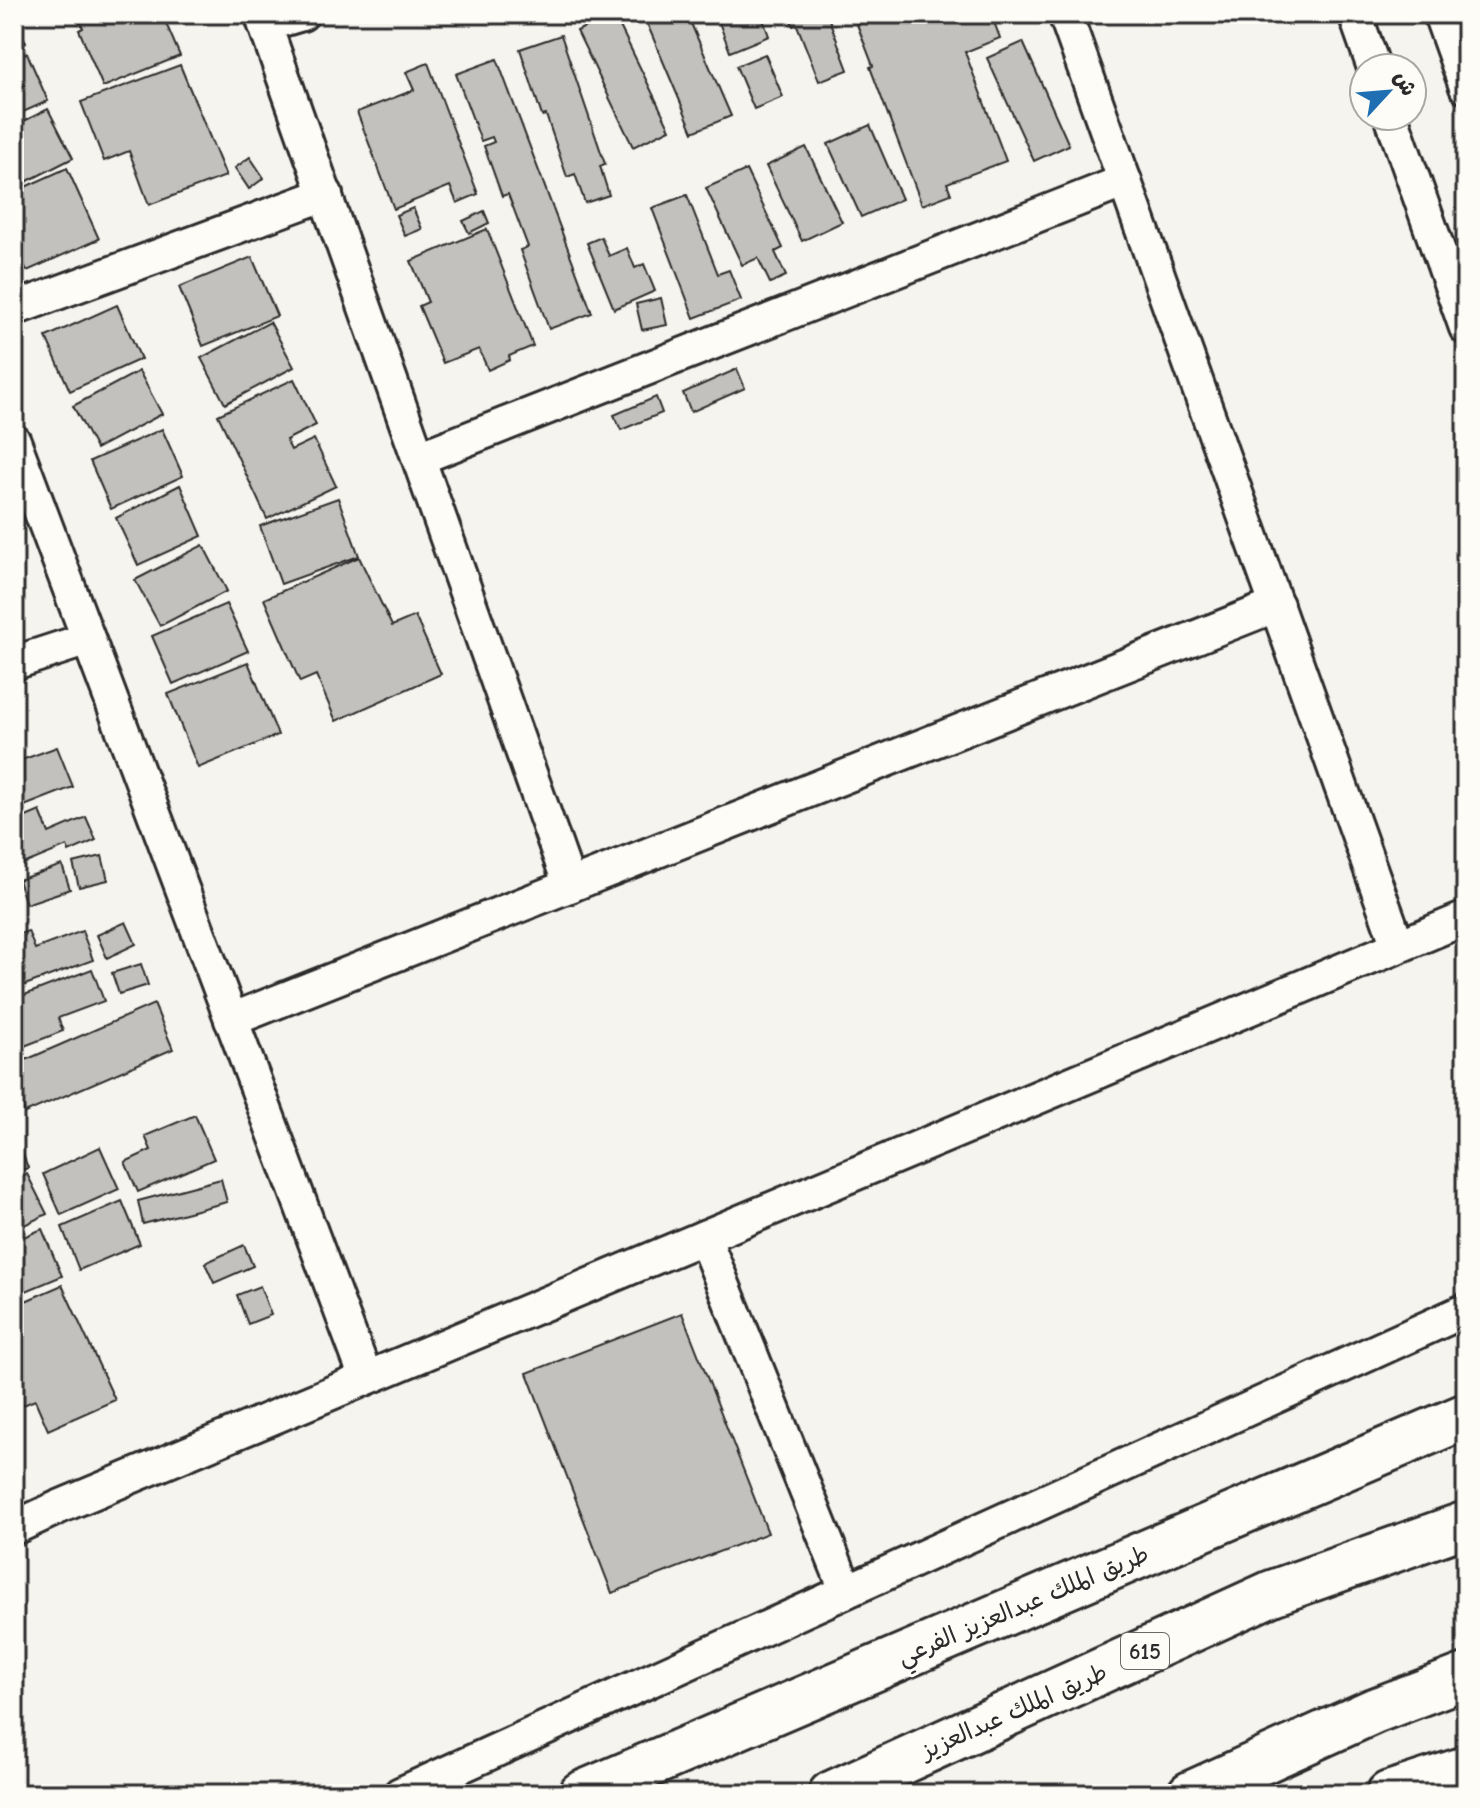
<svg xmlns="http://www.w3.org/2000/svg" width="1480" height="1808" viewBox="0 0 1480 1808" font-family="'Comic Neue','Playpen Sans Arabic',sans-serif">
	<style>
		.building { fill: #c2c1be; stroke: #2b2b2b; stroke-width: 2 }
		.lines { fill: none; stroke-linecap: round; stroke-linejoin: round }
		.minor-casing { stroke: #2b2b2b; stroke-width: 38 }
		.secondary-casing { stroke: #2b2b2b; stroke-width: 50 }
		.motorway-casing { stroke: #2b2b2b; stroke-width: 50 }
		.minor { stroke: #fdfcf7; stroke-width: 32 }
		.secondary { stroke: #fdfcf7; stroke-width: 44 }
		.motorway { stroke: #fdfcf7; stroke-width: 44 }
		.labels { text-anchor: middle; stroke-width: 6; stroke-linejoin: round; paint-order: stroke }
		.shield { fill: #fdfcf7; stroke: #6a6a68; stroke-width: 2 }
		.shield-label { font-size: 22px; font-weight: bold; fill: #2b2b2b }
		.street-label { font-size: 24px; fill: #2b2b2b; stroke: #fdfcf7 }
	</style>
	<rect width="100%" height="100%" fill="#f5f4ef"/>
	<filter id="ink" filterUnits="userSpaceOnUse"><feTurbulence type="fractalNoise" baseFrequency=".0125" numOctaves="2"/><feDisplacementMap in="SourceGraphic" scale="16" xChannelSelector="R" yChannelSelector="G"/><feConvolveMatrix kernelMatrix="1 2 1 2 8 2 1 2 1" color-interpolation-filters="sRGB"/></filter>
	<g filter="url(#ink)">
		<g class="building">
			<path d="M 77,14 L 162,14 L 180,56 L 103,87 L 79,30 L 83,28 Z"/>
			<path d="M 611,14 L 614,14 L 670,129 L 633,147 L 577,31 Z"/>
			<path d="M 643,14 L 687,14 L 731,116 L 693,132 Z"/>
			<path d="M 716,14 L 761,14 L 769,36 L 730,52 Z"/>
			<path d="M 789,14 L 827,14 L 848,70 L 819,81 L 797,25 L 793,26 Z"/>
			<path d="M 853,14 L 991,14 L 1000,38 L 965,52 L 1006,161 L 947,183 L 951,194 L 922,205 L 870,67 L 873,66 Z"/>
			<path d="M 14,17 L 26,43 L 14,49 Z"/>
			<path d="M 561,35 L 605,164 L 600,166 L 609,195 L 585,203 L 575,174 L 567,177 L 546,115 L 542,116 L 520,49 Z"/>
			<path d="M 1023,42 L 1069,145 L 1034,161 L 987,58 Z"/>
			<path d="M 27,53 L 48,101 L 14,116 L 14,59 Z"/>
			<path d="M 765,54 L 783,97 L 754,109 L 736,66 Z"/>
			<path d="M 497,59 L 592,313 L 549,329 L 520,250 L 528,247 L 508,194 L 502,196 L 484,146 L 494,142 L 492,137 L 481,141 L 456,74 Z"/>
			<path d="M 428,63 L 478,194 L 457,203 L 450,186 L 394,209 L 357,112 L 414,90 L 406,72 Z"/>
			<path d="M 180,65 L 226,176 L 149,205 L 129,151 L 104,161 L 81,102 Z"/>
			<path d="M 48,109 L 73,158 L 14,188 L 14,126 Z"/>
			<path d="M 870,125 L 902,199 L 861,217 L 828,144 Z"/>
			<path d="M 806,147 L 842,222 L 802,241 L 766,166 Z"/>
			<path d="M 250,157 L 264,178 L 249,189 L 235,168 Z"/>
			<path d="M 67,168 L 99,239 L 27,271 L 14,244 L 14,192 Z"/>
			<path d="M 746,170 L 783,248 L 775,252 L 786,276 L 770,283 L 758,258 L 742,265 L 706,188 Z"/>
			<path d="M 687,195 L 718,274 L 729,270 L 741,300 L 694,318 L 652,208 Z"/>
			<path d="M 413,208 L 422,229 L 405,236 L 396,215 Z"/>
			<path d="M 484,211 L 489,223 L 469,233 L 463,221 Z"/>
			<path d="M 487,229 L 533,346 L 509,356 L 510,360 L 488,370 L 479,349 L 443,363 L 419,306 L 428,302 L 411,261 Z"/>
			<path d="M 601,237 L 609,256 L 627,248 L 635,268 L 644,264 L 655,291 L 614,309 L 587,243 Z"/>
			<path d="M 252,257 L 277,316 L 203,346 L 179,287 Z"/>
			<path d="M 661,298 L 667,325 L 642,330 L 636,304 Z"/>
			<path d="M 117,305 L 141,359 L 70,391 L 46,337 Z"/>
			<path d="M 270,322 L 294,367 L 225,404 L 201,358 Z"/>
			<path d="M 737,369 L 745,388 L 691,412 L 683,393 Z"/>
			<path d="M 139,371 L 162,414 L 96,449 L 73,406 Z"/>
			<path d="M 294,379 L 316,425 L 286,440 L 291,450 L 314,439 L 336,486 L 267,519 L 218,415 Z"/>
			<path d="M 656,397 L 662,413 L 621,430 L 614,415 Z"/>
			<path d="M 162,429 L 183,476 L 111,509 L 90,461 Z"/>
			<path d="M 180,485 L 202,536 L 138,565 L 116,518 Z"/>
			<path d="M 338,498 L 359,556 L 281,584 L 260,526 Z"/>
			<path d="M 203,545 L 227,591 L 160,626 L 135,580 Z"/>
			<path d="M 359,557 L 392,626 L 415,616 L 441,674 L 336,721 L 316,675 L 300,682 L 264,599 Z"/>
			<path d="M 226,604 L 248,651 L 173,684 L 152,636 Z"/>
			<path d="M 248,662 L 278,735 L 198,768 L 168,694 Z"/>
			<path d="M 14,747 L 19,761 L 57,747 L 73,787 L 14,810 Z"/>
			<path d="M 40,811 L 49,833 L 86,817 L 96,840 L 69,852 L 67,846 L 14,868 L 14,822 Z"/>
			<path d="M 102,856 L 108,880 L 79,887 L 73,863 Z"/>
			<path d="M 62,865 L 70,889 L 26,904 L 18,880 Z"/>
			<path d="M 126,922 L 136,944 L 107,958 L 97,935 Z"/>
			<path d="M 28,931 L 35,949 L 82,931 L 93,960 L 14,989 L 14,936 Z"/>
			<path d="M 141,964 L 148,985 L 119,994 L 112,973 Z"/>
			<path d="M 92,969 L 104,1001 L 58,1018 L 63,1031 L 14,1050 L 14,999 Z"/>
			<path d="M 154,1004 L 173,1049 L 25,1113 L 14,1087 L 14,1065 Z"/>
			<path d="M 195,1115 L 214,1159 L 138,1192 L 125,1162 L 151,1150 L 145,1136 Z"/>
			<path d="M 14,1131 L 28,1168 L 14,1173 Z"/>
			<path d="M 100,1147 L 119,1189 L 61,1215 L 43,1174 Z"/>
			<path d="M 27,1174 L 47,1214 L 14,1230 L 14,1180 Z"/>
			<path d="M 221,1179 L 227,1202 L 143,1224 L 138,1201 Z"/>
			<path d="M 122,1201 L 140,1244 L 79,1270 L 62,1227 Z"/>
			<path d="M 42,1229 L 62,1276 L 14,1296 L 14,1241 Z"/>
			<path d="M 244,1245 L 253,1266 L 214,1283 L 205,1263 Z"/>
			<path d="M 62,1285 L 115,1400 L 48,1430 L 35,1400 L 14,1409 L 14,1306 Z"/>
			<path d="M 260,1286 L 271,1315 L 248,1324 L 237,1295 Z"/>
			<path d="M 682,1313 L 768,1533 L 612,1593 L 527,1373 Z"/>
		</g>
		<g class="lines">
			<defs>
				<g id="minor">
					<path d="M 261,14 L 570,886"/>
					<path d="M 1065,14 L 1398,946"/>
					<path d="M 1355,14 L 1374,68"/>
					<path d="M 1440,14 L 1466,87"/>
					<path d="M 265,25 L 302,14"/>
					<path d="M 1391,116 L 1466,328"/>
					<path d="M 14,309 L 326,194"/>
					<path d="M 14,441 L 366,1378"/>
					<path d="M 419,458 L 1125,181"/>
					<path d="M 14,663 L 88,639"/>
					<path d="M 231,1020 L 1277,605"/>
					<path d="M 704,1237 L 846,1590"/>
					<path d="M 14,1528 L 59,1507 L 1466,918"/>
					<path d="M 400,1794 L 1466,1310"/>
				</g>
				<path id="secondary" d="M 581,1794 L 1466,1416"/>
				<g id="motorway">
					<path d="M 831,1794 L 1272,1593 L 1466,1524"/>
					<path d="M 1190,1794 L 1374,1711 L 1466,1676"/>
					<path d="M 1389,1794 L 1466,1769"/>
				</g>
			</defs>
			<use href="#minor" class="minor-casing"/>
			<use href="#secondary" class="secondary-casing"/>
			<use href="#motorway" class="motorway-casing"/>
			<use href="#minor" class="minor"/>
			<use href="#secondary" class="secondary"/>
			<use href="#motorway" class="motorway"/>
		</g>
	</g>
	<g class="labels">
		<rect class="shield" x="1121" y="1633" width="48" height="36" rx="6"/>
		<g class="shield-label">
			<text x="1145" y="1659">615</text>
		</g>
		<g class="street-label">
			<text transform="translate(1023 1605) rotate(-23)" y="8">طريق الملك عبدالعزيز الفرعي</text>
			<text transform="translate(1014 1711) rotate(-24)" y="8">طريق الملك عبدالعزيز</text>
		</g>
	</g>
	<rect width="1480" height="1808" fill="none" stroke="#fdfcf7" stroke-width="48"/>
	<rect x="24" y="24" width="1432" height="1760" fill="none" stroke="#2b2b2b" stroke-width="3" filter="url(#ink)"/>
	<g transform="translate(1388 92) rotate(64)"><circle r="38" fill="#fdfcf7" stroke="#a9a8a5" stroke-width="2"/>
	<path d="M0-6L14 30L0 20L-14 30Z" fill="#1f6fb2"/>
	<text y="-12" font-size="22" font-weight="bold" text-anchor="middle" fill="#2b2b2b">ش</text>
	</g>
</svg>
